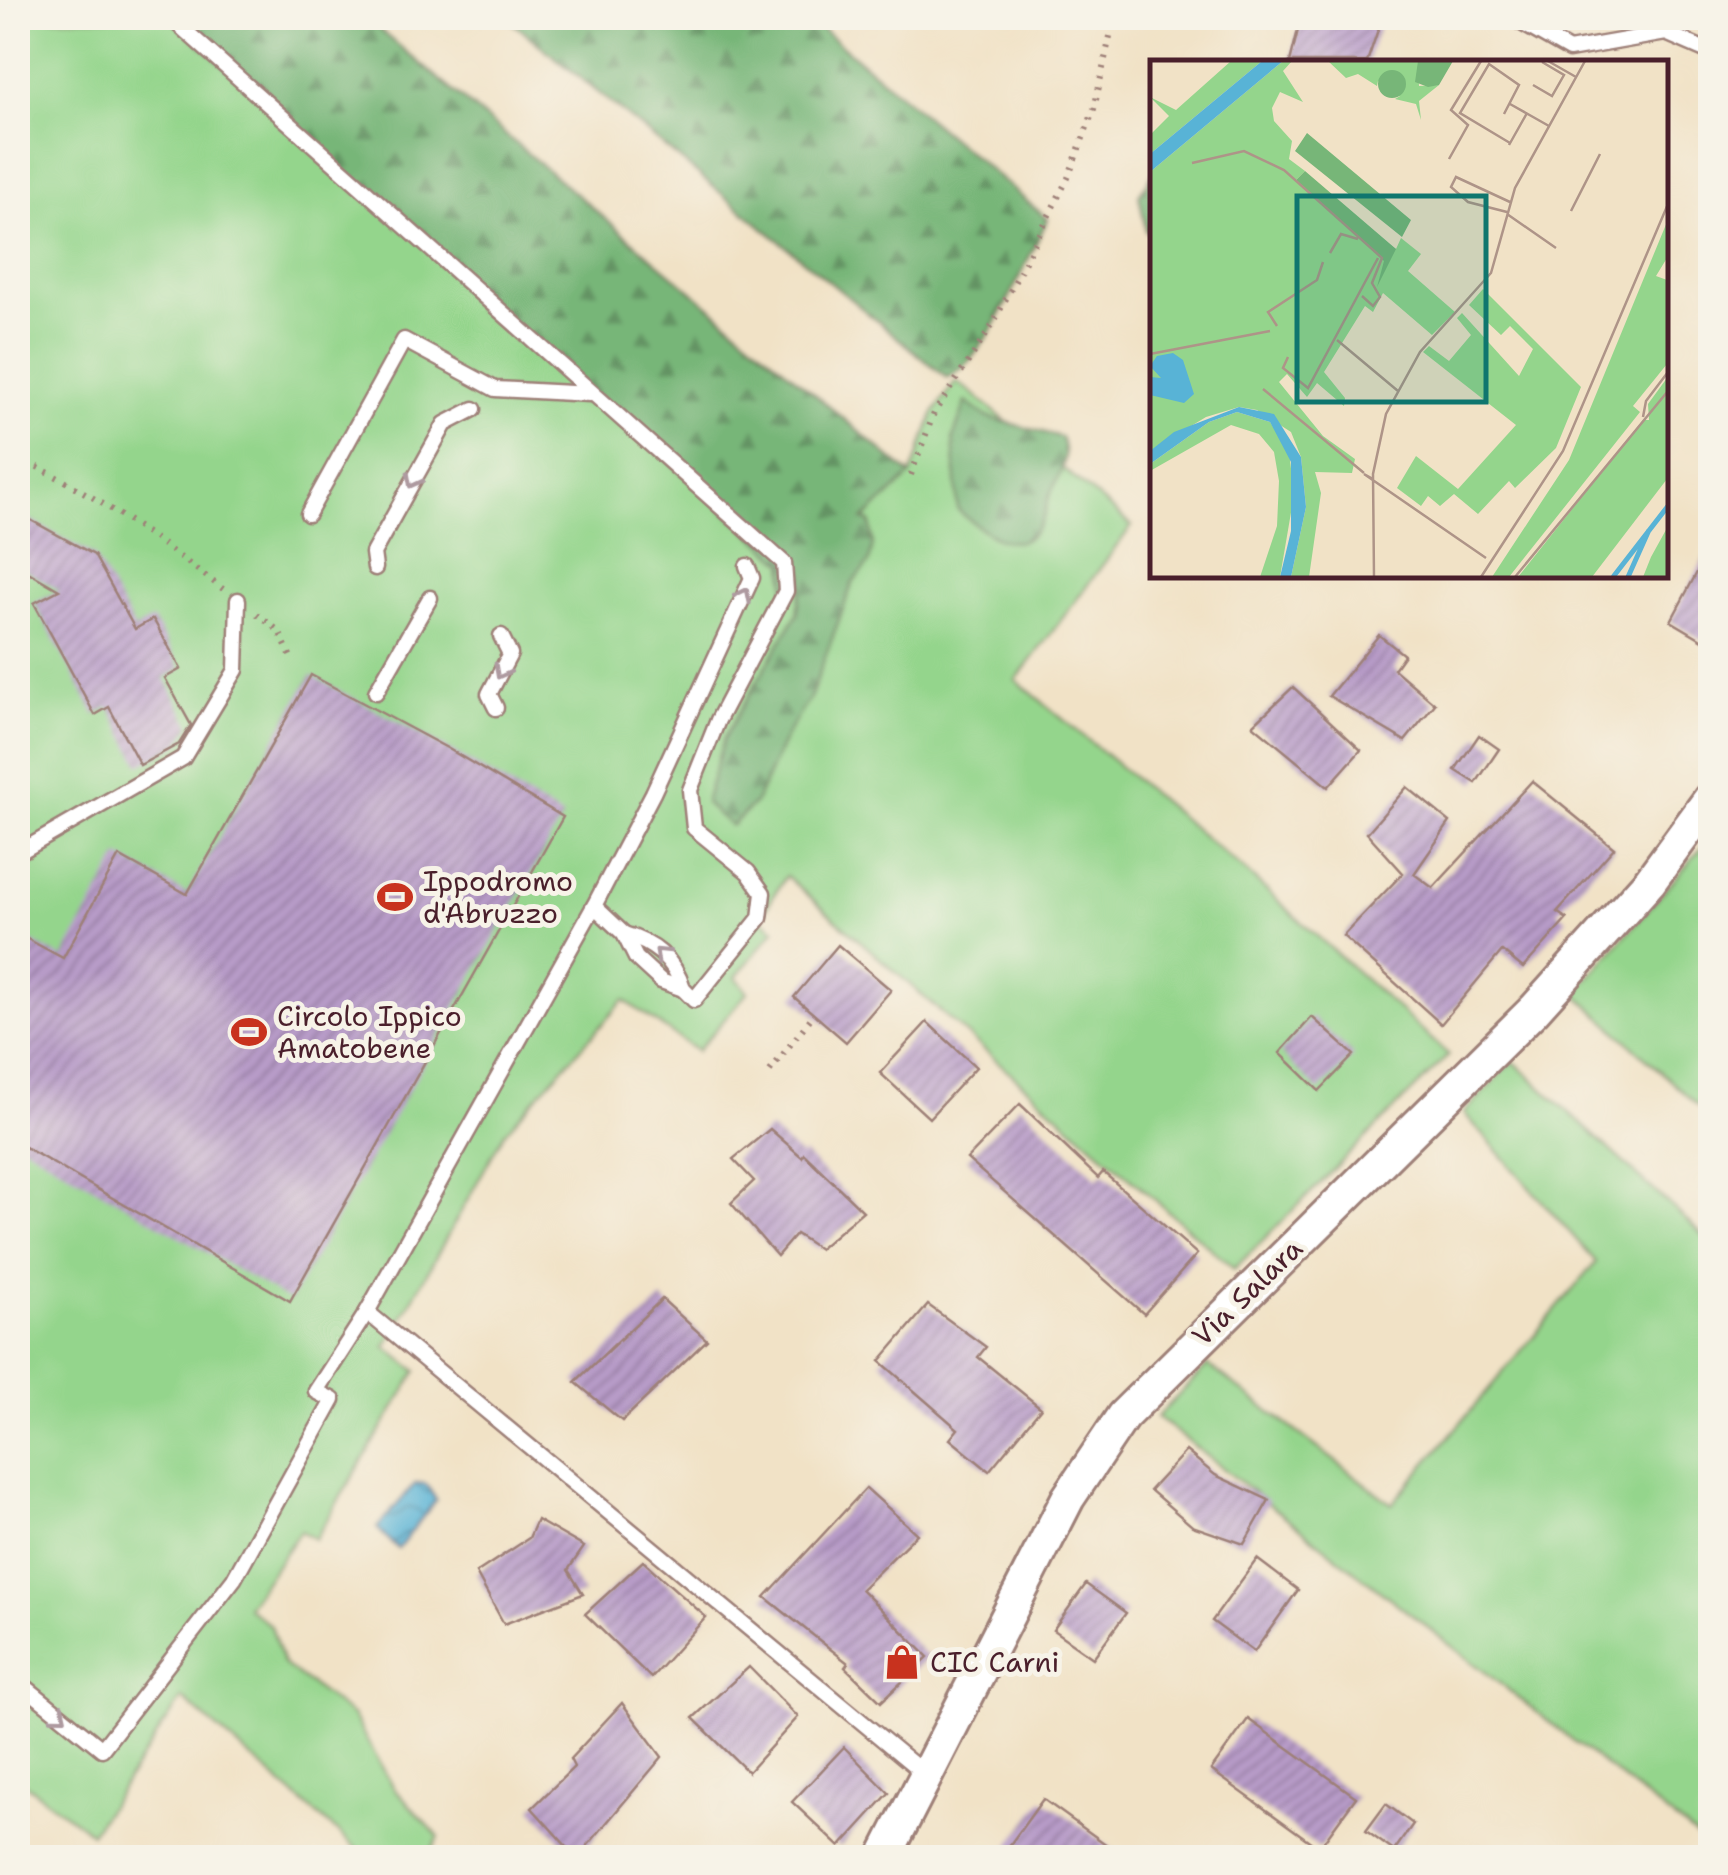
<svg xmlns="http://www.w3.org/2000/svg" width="1728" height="1875" viewBox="0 0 1728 1875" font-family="'Shantell Sans',sans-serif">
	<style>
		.green { fill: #94d58c; stroke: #6f7a5c; stroke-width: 2.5 }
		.forest { fill: url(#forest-firs); stroke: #606a52; stroke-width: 2.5 }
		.water { fill: url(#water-waves); stroke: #516980; stroke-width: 2.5 }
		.building { fill: url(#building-hatch) }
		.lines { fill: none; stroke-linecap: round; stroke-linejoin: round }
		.service-casing { stroke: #9e8078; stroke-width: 19 }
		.tertiary-casing { stroke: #9e8078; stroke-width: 38 }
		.path { stroke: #9e8078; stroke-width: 6; stroke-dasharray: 2.5 8; stroke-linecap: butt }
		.service { stroke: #fff; stroke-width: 14 }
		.tertiary { stroke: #fff; stroke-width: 32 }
		.oneway { stroke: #ae9aa0 }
		.labels { text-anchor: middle; stroke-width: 10; stroke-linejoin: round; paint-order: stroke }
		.poi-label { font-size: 28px; fill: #4a1f2b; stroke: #f7f3e8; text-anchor: start }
		.street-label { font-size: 28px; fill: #4a1f2b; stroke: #f7f3e8 }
		.inset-river { fill: none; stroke: #58b3d6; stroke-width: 5 }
		.inset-road { fill: none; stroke: #ae9488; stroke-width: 2.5 }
		.view { fill: #0f766e; fill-opacity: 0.15; stroke: #0f766e; stroke-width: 5 }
		.inset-edge { fill: none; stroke: #4a1f2b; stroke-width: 5 }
	</style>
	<defs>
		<pattern id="forest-firs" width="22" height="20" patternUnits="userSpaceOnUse" patternTransform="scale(2.5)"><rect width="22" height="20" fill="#77b678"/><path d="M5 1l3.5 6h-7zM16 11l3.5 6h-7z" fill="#649363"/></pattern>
		<pattern id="water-waves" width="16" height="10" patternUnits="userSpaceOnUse" patternTransform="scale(2.5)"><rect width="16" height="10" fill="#58b3d6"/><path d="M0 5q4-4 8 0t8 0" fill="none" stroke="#4b91ae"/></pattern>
		<pattern id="building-hatch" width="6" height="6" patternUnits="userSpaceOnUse" patternTransform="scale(2.5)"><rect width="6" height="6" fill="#b79bc8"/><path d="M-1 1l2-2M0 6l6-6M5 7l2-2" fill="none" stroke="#977ea3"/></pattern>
	</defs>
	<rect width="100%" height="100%" fill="#f7f3e8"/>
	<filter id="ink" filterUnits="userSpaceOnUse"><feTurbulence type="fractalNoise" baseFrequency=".01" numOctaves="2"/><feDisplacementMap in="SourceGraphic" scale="20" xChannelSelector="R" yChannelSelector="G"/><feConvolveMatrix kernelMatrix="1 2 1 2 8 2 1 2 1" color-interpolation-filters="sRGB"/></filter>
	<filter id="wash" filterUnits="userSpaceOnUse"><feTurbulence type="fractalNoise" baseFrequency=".0048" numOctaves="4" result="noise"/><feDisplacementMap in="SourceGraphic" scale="40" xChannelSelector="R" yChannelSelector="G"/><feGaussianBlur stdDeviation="2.25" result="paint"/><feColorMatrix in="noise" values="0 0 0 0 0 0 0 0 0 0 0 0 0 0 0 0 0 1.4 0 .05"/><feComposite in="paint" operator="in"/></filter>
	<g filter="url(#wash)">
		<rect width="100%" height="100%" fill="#f1e2c6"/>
		<g class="green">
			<path d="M 18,18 L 171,18 L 911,475 L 934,413 L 956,381 L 971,392 L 1132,526 L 1016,680 L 1245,871 L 1449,1055 L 1234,1269 L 786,876 L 760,918 L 775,929 L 736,977 L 748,992 L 697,1051 L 624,1000 L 505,1132 L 386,1347 L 417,1371 L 315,1539 L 300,1531 L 247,1607 L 271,1626 L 283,1664 L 353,1716 L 394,1788 L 439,1837 L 428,1857 L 366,1857 L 182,1698 L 91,1833 L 18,1779 Z"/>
			<path d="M 1705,844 L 1710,849 L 1710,1117 L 1575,993 Z"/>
			<path d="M 1513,1061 L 1710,1242 L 1710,1847 L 1157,1417 L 1208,1365 L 1392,1504 L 1596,1262 L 1464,1113 Z"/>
		</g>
		<g class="forest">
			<path d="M 171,18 L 366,18 L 911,475 L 863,520 L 870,522 L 873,544 L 869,563 L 853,582 L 810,698 L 785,737 L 756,802 L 731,826 L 705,803 L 724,738 L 797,614 L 803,576 L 786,591 L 784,563 Z"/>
			<path d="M 507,18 L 809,18 L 1048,219 C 1027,258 986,363 947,378 Z"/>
			<path d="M 1153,174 L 1153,236 L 1146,231 L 1139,195 Z"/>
			<path d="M 966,402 L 987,417 L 1061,437 C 1070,462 1059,474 1049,497 C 1046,504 1046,513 1042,520 C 1021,564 982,531 958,510 L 953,438 Z"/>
		</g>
		<path class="water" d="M 416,1483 L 426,1484 L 436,1500 L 398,1549 L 377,1528 Z"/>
		<g id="blocks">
			<g class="building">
				<path d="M 1301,18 L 1382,18 L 1367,62 L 1290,62 Z"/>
				<path d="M 18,513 L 94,555 L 135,629 L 153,619 L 181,669 L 165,678 L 191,725 L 179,744 L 140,765 L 109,707 L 95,715 L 34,603 L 59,590 L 18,566 Z"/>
				<path d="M 1710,548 L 1710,644 L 1671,621 Z"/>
				<path d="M 1379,635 L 1404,655 L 1394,669 L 1435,704 L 1405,741 L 1329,696 Z"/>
				<path d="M 311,675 L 447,748 L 563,817 L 290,1301 L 18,1143 L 18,934 L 63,958 L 119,856 L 187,894 Z"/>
				<path d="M 1293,687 L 1361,750 L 1328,787 L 1253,725 Z"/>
				<path d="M 1479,735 L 1499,749 L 1476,783 L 1455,770 Z"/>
				<path d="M 1532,781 L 1614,848 L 1557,912 L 1567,919 L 1523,968 L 1502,951 L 1441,1024 L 1343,936 L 1403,873 L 1367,833 L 1407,787 L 1450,822 L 1414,874 L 1433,888 Z"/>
				<path d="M 838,945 L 891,990 L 846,1042 L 794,997 Z"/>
				<path d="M 1312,1017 L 1354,1055 L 1319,1091 L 1280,1053 Z"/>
				<path d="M 927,1022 L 976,1067 L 929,1118 L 880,1073 Z"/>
				<path d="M 1020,1104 L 1098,1178 L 1103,1172 L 1197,1254 L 1144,1314 L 967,1159 Z"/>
				<path d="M 770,1129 L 802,1157 L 804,1154 L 863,1211 L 819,1249 L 796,1234 L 777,1256 L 731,1203 L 754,1181 L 733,1159 Z"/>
				<path d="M 662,1299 L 707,1340 L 622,1421 L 575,1382 Z"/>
				<path d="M 928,1305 L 986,1347 L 978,1357 L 1041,1408 L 989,1471 L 950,1439 L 958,1429 L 880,1361 Z"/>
				<path d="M 1186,1451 L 1215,1475 L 1269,1500 L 1244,1544 L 1192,1526 L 1150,1490 Z"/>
				<path d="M 866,1488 L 917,1534 L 861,1589 L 928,1657 L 881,1702 L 845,1667 L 848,1663 L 765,1597 Z"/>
				<path d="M 537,1520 L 584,1547 L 568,1570 L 583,1594 L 504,1624 L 476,1573 L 529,1538 Z"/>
				<path d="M 1257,1559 L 1298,1590 L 1254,1652 L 1212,1621 Z"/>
				<path d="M 643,1561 L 706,1617 L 651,1678 L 585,1614 Z"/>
				<path d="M 1086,1584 L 1126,1613 L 1093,1658 L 1053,1630 Z"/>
				<path d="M 749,1667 L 798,1717 L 748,1772 L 693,1718 Z"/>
				<path d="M 622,1703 L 662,1757 L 577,1858 L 532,1808 L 574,1767 L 570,1759 Z"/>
				<path d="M 1248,1719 L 1356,1797 L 1319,1848 L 1211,1770 Z"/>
				<path d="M 844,1747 L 889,1793 L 840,1847 L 792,1802 Z"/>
				<path d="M 1043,1799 L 1125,1858 L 1025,1858 L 1009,1846 Z"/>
				<path d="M 1386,1804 L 1413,1824 L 1394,1851 L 1366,1831 Z"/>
			</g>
		</g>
	</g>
	<g filter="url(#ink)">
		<use href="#blocks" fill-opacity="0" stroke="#9e8078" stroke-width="2.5"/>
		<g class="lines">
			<defs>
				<g id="service">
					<path d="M 171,18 L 784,563 L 786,591 L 718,720 L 690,790 L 694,828 L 748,872 L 763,893 L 760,918 L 694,1000 L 683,989 L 661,981 L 636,958 L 624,934 L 594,906"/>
					<path d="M 1513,18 L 1569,50 L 1666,33 L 1710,52"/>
					<path d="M 308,514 L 404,340 L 495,389 L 590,394"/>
					<path d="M 375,568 L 373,553 L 445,424 L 474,409"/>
					<path d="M 376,692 L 430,598"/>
					<path d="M 496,708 L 489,694 L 510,654 L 501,636"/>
					<path d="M 18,853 L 183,758 L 236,670 L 238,600"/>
					<path d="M 624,934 C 653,943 674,958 683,989"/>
					<path d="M 367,1312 L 926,1775"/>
					<path d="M 18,1681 L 102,1749 L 234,1579 L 333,1400 L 316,1391 L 367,1312 L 594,906 L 653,793 L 752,578 L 747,566"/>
				</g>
				<path id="tertiary" d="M 884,1858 L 1068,1498 L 1123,1416 L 1534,1010 L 1650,881 L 1710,799"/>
			</defs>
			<use href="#service" class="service-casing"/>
			<use href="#tertiary" class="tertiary-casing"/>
			<g class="path">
				<path d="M 18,458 C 91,490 159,541 223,589"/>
				<path d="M 911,475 L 934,413 L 992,326 L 1068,178 L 1094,109 L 1114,18"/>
				<path d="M 257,614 L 279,631 L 293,662"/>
				<path d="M 770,1071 L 814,1014"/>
			</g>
			<use href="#service" class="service"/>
			<use href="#tertiary" class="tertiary"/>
		</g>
		<defs><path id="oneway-chevron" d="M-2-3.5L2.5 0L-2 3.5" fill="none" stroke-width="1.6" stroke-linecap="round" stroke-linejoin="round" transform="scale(2.5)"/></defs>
		<g class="oneway">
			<use href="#oneway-chevron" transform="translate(413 481) rotate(118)"/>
			<use href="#oneway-chevron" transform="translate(744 595) rotate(-64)"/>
			<use href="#oneway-chevron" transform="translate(501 672) rotate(118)"/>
			<use href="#oneway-chevron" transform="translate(661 954) rotate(-136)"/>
			<use href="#oneway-chevron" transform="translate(60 1715) rotate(39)"/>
		</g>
	</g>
	<defs>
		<symbol id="stadium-bare" viewBox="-9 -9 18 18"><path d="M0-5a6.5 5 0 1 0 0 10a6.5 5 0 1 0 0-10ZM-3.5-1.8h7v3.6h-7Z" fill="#c8321e" stroke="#f7f3e8" stroke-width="2.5" paint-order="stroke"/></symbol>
		<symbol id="shop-bare" viewBox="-9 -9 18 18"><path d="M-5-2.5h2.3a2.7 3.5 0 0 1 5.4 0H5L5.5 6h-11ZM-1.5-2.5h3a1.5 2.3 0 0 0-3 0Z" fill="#c8321e" stroke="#f7f3e8" stroke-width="2.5" paint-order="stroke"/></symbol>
	</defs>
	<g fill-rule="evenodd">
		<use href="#stadium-bare" x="370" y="872" width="50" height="50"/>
		<use href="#stadium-bare" x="224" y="1007" width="50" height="50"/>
		<use href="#shop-bare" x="877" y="1637" width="50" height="50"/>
	</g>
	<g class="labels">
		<g class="poi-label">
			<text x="423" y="891">Ippodromo<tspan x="423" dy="32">d'Abruzzo</tspan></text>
			<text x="277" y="1026">Circolo Ippico<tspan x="277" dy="32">Amatobene</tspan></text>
			<text x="930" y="1672">CIC Carni</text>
		</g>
		<g class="street-label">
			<text transform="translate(1247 1292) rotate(-44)" y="10">Via Salara</text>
		</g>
	</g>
	<g transform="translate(1150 60)">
		<rect width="518" height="518" fill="#f1e2c6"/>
		<path d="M 81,1 L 112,1 L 0,94 L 0,75 L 19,56 L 0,37 L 26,50 ZM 133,1 L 142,1 L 133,11 L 153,42 L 130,32 L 122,48 L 124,61 L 142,81 L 139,99 L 155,111 L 146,120 L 246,189 L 251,178 L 271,194 L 258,211 L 305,252 L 282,275 L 233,233 L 223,252 L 215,246 L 174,312 L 195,338 L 194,346 L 167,323 L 157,337 L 137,314 L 129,322 L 173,376 L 205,399 L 202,413 L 165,412 L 171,433 L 159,517 L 141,517 L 156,447 L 151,397 L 141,372 L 107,350 L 89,347 L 56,357 L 0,391 L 0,112 ZM 178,1 L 268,1 L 269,26 L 289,25 L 269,41 L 271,60 L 266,44 L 245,39 L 250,36 L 228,21 L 227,26 L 208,14 L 196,18 ZM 517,162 L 517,198 L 506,216 L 517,220 L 517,304 L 483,346 L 490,352 L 359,517 L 342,517 L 419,400 ZM 333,229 L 431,327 L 406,388 L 365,428 L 359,421 L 328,454 L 304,434 L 290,446 L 278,436 L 271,446 L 247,428 L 266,396 L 308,429 L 366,365 L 273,292 L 279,286 L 299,301 L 321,275 L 307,258 L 312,253 L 369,316 L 383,289 L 360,266 L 351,275 L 319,245 ZM 517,318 L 517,419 L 442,517 L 368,517 L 493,360 L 499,360 L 498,344 ZM 87,352 L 120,362 L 139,391 L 144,435 L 130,517 L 110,517 L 127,466 L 129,421 L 124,392 L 109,374 L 81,365 L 0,411 L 0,404 L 59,362 ZM 517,468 L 517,517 L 493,517 L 501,497 Z" fill="#94d58c"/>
		<path d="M 268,1 L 303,1 L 289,25 L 278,27 L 265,22 ZM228 24a14 14 0 1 1 28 0a14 14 0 1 1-28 0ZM 157,73 L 261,160 L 252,177 L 145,91 ZM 155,111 L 246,189 L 227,227 L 234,201 L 146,120 Z" fill="#77b678"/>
		<path d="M 112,1 L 133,1 L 0,112 L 0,94 ZM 23,293 L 33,300 L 44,334 L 34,343 L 0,335 L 0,317 L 11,318 L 0,306 L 7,296 ZM 89,347 L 124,354 L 151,397 L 156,447 L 141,517 L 130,517 L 141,471 L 141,402 L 120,362 L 87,352 L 59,362 L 0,404 L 0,391 L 24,372 Z" fill="#58b3d6"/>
		<path class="inset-river" d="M 463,517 L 518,446M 478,517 L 499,470"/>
		<path class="inset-road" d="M 398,1 L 426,17M 383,25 L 402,36 L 414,15 L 392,2M 360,44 L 399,66M 354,54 L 369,25 L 339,4 L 310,53 L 360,83M 359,85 L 377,53M 299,99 L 318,65 L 301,50 L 331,1M 42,103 L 94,91 L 134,110 L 232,198 L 222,223 L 230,237 L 223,246 L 212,236M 421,151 L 450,94M 357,152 L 318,142 L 301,127 L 306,117 L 360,142M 357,154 L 406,188M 180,193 L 191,174 L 208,179M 127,266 L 118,252 L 167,220 L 173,202M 187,280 L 248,331M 0,294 L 120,271M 138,297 L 133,308 L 158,328 L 228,198M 113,329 L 214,413M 493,357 L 496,341 L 518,312M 223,419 L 214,414 L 336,498M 224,517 L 223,414 L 236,354 L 270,292 L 341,213 L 365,128 L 435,1M 331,517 L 413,391 L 518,144M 365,517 L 518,331"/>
		<path class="view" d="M 147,136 L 336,136 L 336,342 L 147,342 Z"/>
		<rect width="518" height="518" class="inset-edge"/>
	</g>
	<rect width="1728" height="1875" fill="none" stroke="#f7f3e8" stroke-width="60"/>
</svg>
